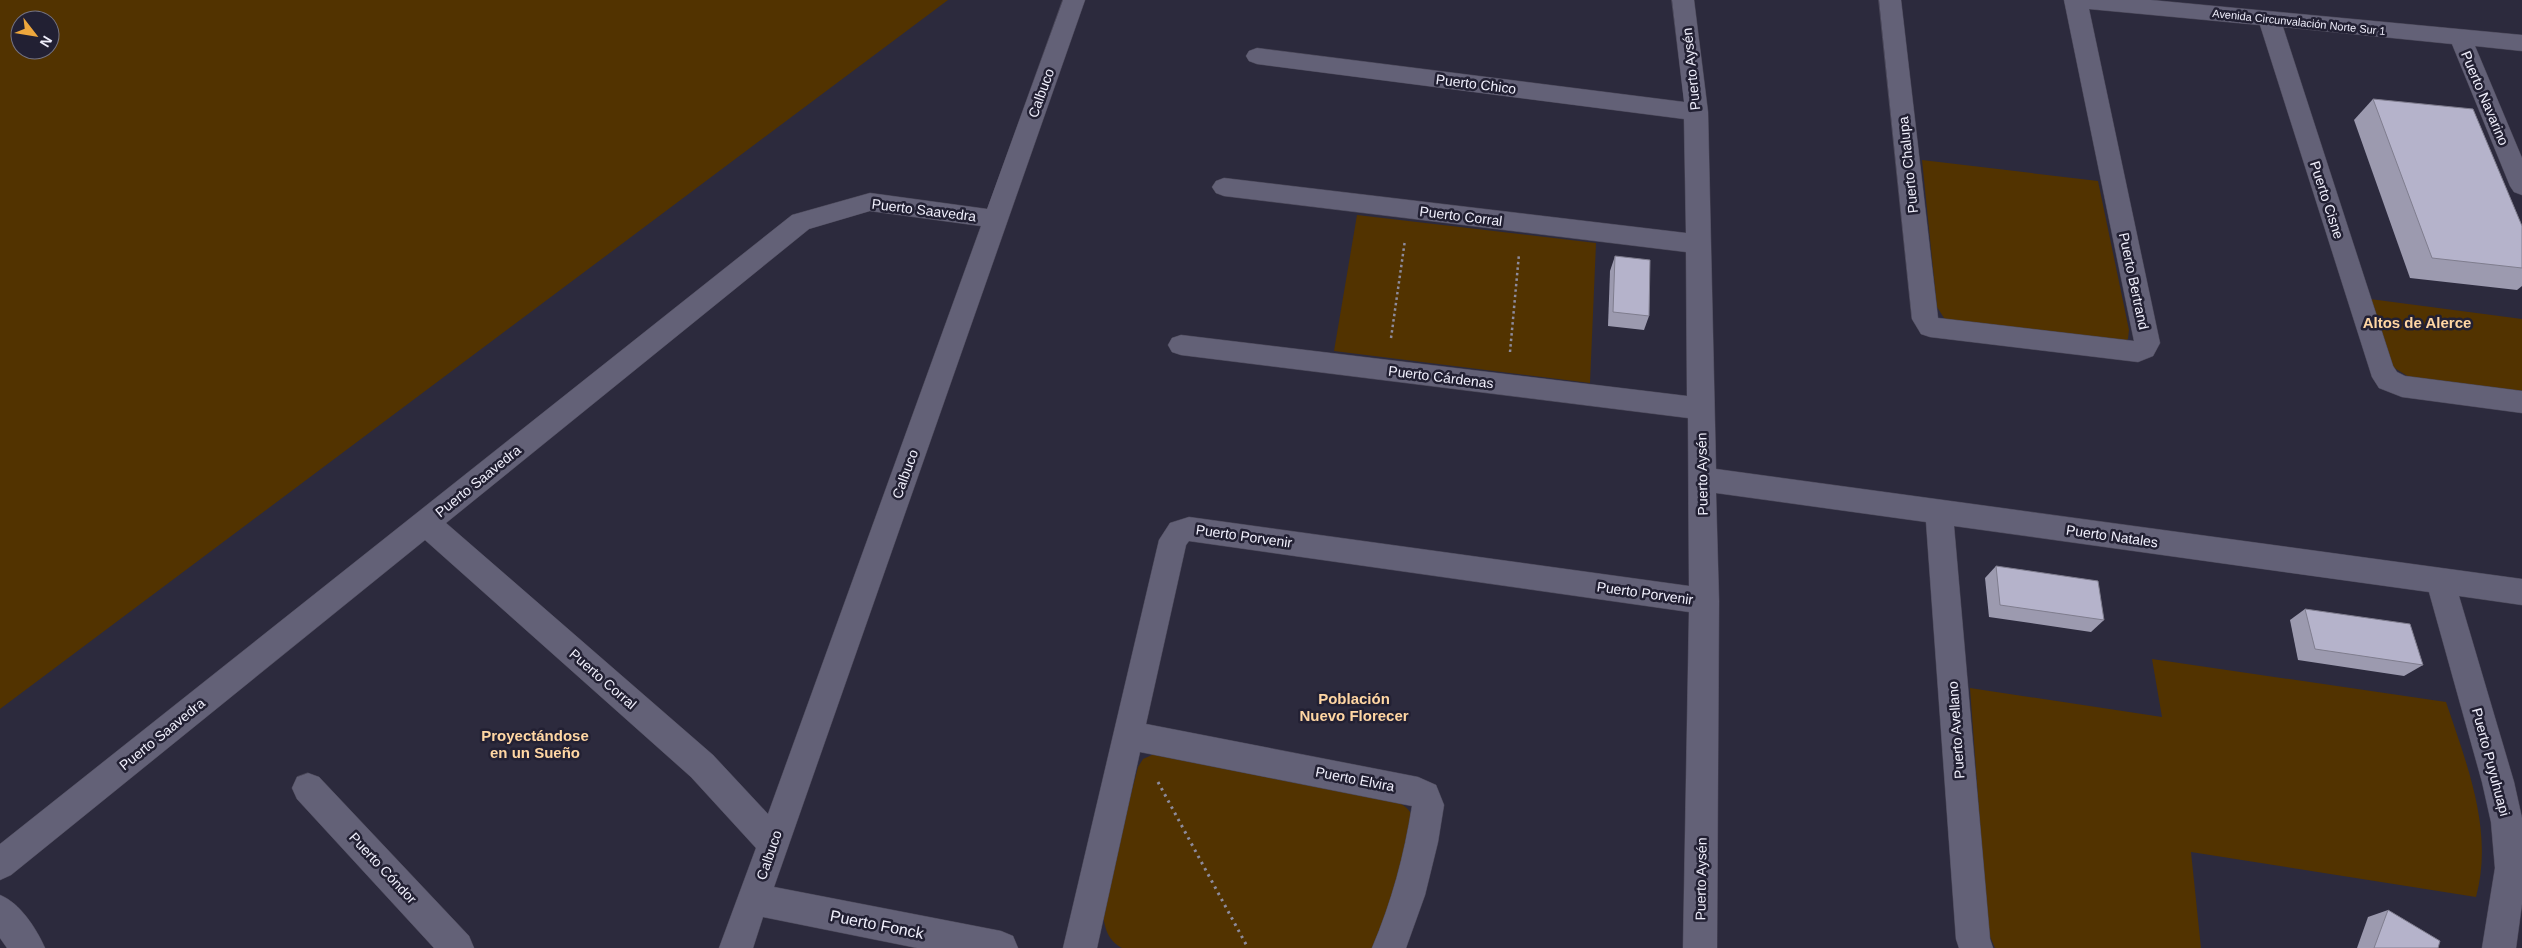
<svg xmlns="http://www.w3.org/2000/svg" width="2522" height="948" viewBox="0 0 2522 948" font-family="Helvetica,sans-serif">
	<style>
		.green { fill: #523300; fill-rule: evenodd }
		.lines { fill: none; stroke-linecap: round; stroke-linejoin: round }
		.minor-casing { stroke: #4a4758; stroke-width: 1 }
		.path-far1 { stroke: #8d8b9c; stroke-width: 2.5; stroke-dasharray: 2.5 3; stroke-linecap: butt }
		.path { stroke: #8d8b9c; stroke-width: 3; stroke-dasharray: 2.5 4.5; stroke-linecap: butt }
		.minor { fill: #636177; fill-rule: evenodd }
		.wall { fill: #9c9aaf }
		.building { fill: #b5b3cb; stroke: #7f7d8e }
		.labels { text-anchor: middle; stroke-width: 5; stroke-linejoin: round; paint-order: stroke }
		.far-street-label { font-size: 11px; fill: #f0effc; stroke: #222033 }
		.street-label { font-size: 14px; fill: #f0effc; stroke: #222033 }
		.neighbourhood-label { font-size: 15px; font-weight: bold; fill: #ffd6a3; stroke: #222033 }
		.near-street-label { font-size: 16px; fill: #f0effc; stroke: #222033 }
	</style>
	<rect width="100%" height="100%" fill="#2c2a3d"/>
	<g class="green">
		<path d="M 0,0 L 948,0 L 0,709 ZM 20,20 L 50,20 L 50,50 L 20,50 Z"/>
		<path d="M 1922,160 L 2098,181 L 2129,330 L 2128,339 L 2120,344 L 1958,325 L 1944,318 L 1937,307 Z"/>
		<path d="M 1357,215 L 1596,243 L 1590,383 L 1334,351 Z"/>
		<path d="M 2370,299 L 2522,319 L 2522,393 L 2409,377 L 2393,367 Z"/>
		<path d="M 2152,659 L 2446,702 C 2467,765 2494,831 2476,897 L 2191,852 L 2201,948 L 1995,948 L 1988,932 L 1970,688 L 2162,717 Z"/>
		<path d="M 1152,755 L 1166,755 L 1392,799 C 1398,802 1406,806 1410,812 C 1423,832 1382,925 1373,948 L 1122,948 C 1105,939 1104,923 1102,906 L 1138,767 L 1143,759 Z"/>
	</g>
	<g class="lines">
		<defs>
			<g id="minor">
				<path d="M 1063,0 L 1085,0 L 774,887 L 1001,931 L 1013,936 L 1018,948 L 917,948 L 763,917 L 753,948 L 719,948 L 756,848 L 691,777 L 425,540 L 11,875 L 0,880 L 0,844 L 792,215 L 870,193 L 987,209 ZM 870,211 L 981,226 L 768,814 L 713,755 L 446,523 L 809,229 Z"/>
				<path d="M 1672,0 L 1694,0 L 1708,112 L 1716,469 L 2522,579 L 2522,605 L 2459,596 L 2514,782 L 2522,818 L 2522,904 L 2516,948 L 2482,948 L 2495,868 L 2491,822 L 2482,782 L 2429,592 L 1954,526 L 1990,939 L 1993,948 L 1959,948 L 1956,939 L 1926,522 L 1716,493 L 1719,601 L 1717,948 L 1683,948 L 1689,612 L 1189,541 L 1186,545 L 1146,724 L 1418,777 L 1436,785 L 1444,805 L 1438,842 L 1425,895 L 1406,948 L 1372,948 C 1392,901 1404,856 1412,806 L 1140,752 L 1097,948 L 1063,948 L 1159,540 L 1170,523 L 1189,517 L 1689,586 L 1688,418 L 1181,355 L 1172,352 L 1168,345 L 1172,338 L 1181,335 L 1687,396 L 1686,252 L 1224,196 L 1216,193 L 1212,187 L 1216,181 L 1224,178 L 1686,233 L 1684,119 L 1257,64 L 1249,61 L 1246,56 L 1249,51 L 1257,48 L 1684,102 Z"/>
				<path d="M 1879,0 L 1901,0 L 1938,318 L 2134,341 L 2064,0 L 2151,0 L 2522,35 L 2522,51 L 2475,46 L 2522,158 L 2522,195 L 2514,192 L 2510,186 L 2452,44 L 2283,27 L 2393,366 L 2397,372 L 2405,376 L 2522,391 L 2522,413 L 2402,397 L 2379,388 L 2372,377 L 2260,25 L 2089,9 L 2160,343 L 2153,356 L 2138,362 L 1930,337 L 1921,334 L 1912,319 Z"/>
				<path d="M 308,773 L 319,777 L 469,936 L 474,948 L 434,948 L 297,799 L 292,788 L 297,777 Z"/>
				<path d="M 0,895 C 20,903 36,928 45,948 L 7,948 L 0,938 Z"/>
			</g>
		</defs>
		<use href="#minor" class="minor-casing"/>
		<g class="path-far1">
			<path d="M 1391,338 L 1405,240"/>
			<path d="M 1510,352 L 1519,254"/>
		</g>
		<path class="path" d="M 1158,782 L 1248,948"/>
		<use href="#minor" class="minor"/>
	</g>
	<g class="wall">
		<path d="M 2373,99 L 2522,226 L 2522,286 L 2517,290 L 2410,278 L 2354,120 Z"/>
		<path d="M 1615,256 L 1649,316 L 1644,330 L 1608,326 L 1610,271 Z"/>
		<path d="M 1996,566 L 2104,620 L 2091,632 L 1989,617 L 1985,578 Z"/>
		<path d="M 2305,609 L 2423,665 L 2404,676 L 2298,660 L 2290,620 Z"/>
		<path d="M 2388,910 L 2438,948 L 2357,948 L 2368,917 Z"/>
	</g>
	<g class="building">
		<path d="M 2373,99 L 2473,109 L 2522,226 L 2522,268 L 2432,258 Z"/>
		<path d="M 1615,256 L 1650,260 L 1649,316 L 1613,312 Z"/>
		<path d="M 1996,566 L 2098,581 L 2104,620 L 2000,605 Z"/>
		<path d="M 2305,609 L 2410,624 L 2423,665 L 2315,649 Z"/>
		<path d="M 2388,910 L 2440,941 L 2438,948 L 2374,948 Z"/>
	</g>
	<g class="labels">
		<g class="far-street-label">
			<text transform="translate(2299 22) rotate(6)" y="4">Avenida Circunvalación Norte Sur 1</text>
		</g>
		<g class="street-label">
			<text transform="translate(1691 69) rotate(-96)" y="5">Puerto Aysén</text>
			<text transform="translate(1476 84) rotate(7)" y="5">Puerto Chico</text>
			<text transform="translate(1041 93) rotate(-70)" y="5">Calbuco</text>
			<text transform="translate(2485 98) rotate(67)" y="5">Puerto Navarino</text>
			<text transform="translate(1908 165) rotate(-96)" y="5">Puerto Chalupa</text>
			<text transform="translate(2327 200) rotate(72)" y="5">Puerto Cisne</text>
			<text transform="translate(924 210) rotate(7)" y="5">Puerto Saavedra</text>
			<text transform="translate(1461 216) rotate(7)" y="5">Puerto Corral</text>
			<text transform="translate(2134 281) rotate(78)" y="5">Puerto Bertrand</text>
			<text transform="translate(1441 377) rotate(7)" y="5">Puerto Cárdenas</text>
			<text transform="translate(905 474) rotate(-70)" y="5">Calbuco</text>
			<text transform="translate(1702 474) rotate(-91)" y="5">Puerto Aysén</text>
			<text transform="translate(478 481) rotate(-39)" y="5">Puerto Saavedra</text>
			<text transform="translate(1244 536) rotate(8)" y="5">Puerto Porvenir</text>
			<text transform="translate(2112 536) rotate(8)" y="5">Puerto Natales</text>
			<text transform="translate(1645 593) rotate(8)" y="5">Puerto Porvenir</text>
			<text transform="translate(603 679) rotate(41)" y="5">Puerto Corral</text>
			<text transform="translate(1956 730) rotate(-94)" y="5">Puerto Avellano</text>
			<text transform="translate(162 734) rotate(-39)" y="5">Puerto Saavedra</text>
			<text transform="translate(2491 762) rotate(75)" y="5">Puerto Puyuhuapi</text>
			<text transform="translate(1355 779) rotate(11)" y="5">Puerto Elvira</text>
			<text transform="translate(769 855) rotate(-71)" y="5">Calbuco</text>
			<text transform="translate(383 868) rotate(47)" y="5">Puerto Cóndor</text>
			<text transform="translate(1701 879) rotate(-89)" y="5">Puerto Aysén</text>
		</g>
		<g class="neighbourhood-label">
			<text x="2417" y="328">Altos de Alerce</text>
			<text x="1354" y="704">Población<tspan x="1354" dy="17">Nuevo Florecer</tspan></text>
			<text x="535" y="741">Proyectándose<tspan x="535" dy="17">en un Sueño</tspan></text>
		</g>
		<g class="near-street-label">
			<text transform="translate(877 924) rotate(11)" y="6">Puerto Fonck</text>
		</g>
	</g>
	<g transform="translate(35 35) rotate(121)"><circle r="24" fill="#222033" stroke="#747383"/>
	<path d="M0-4L9 19L0 12L-9 19Z" fill="#eea73d"/>
	<text y="-8" font-size="14" font-weight="bold" text-anchor="middle" fill="#f0effc">N</text>
	</g>
</svg>
